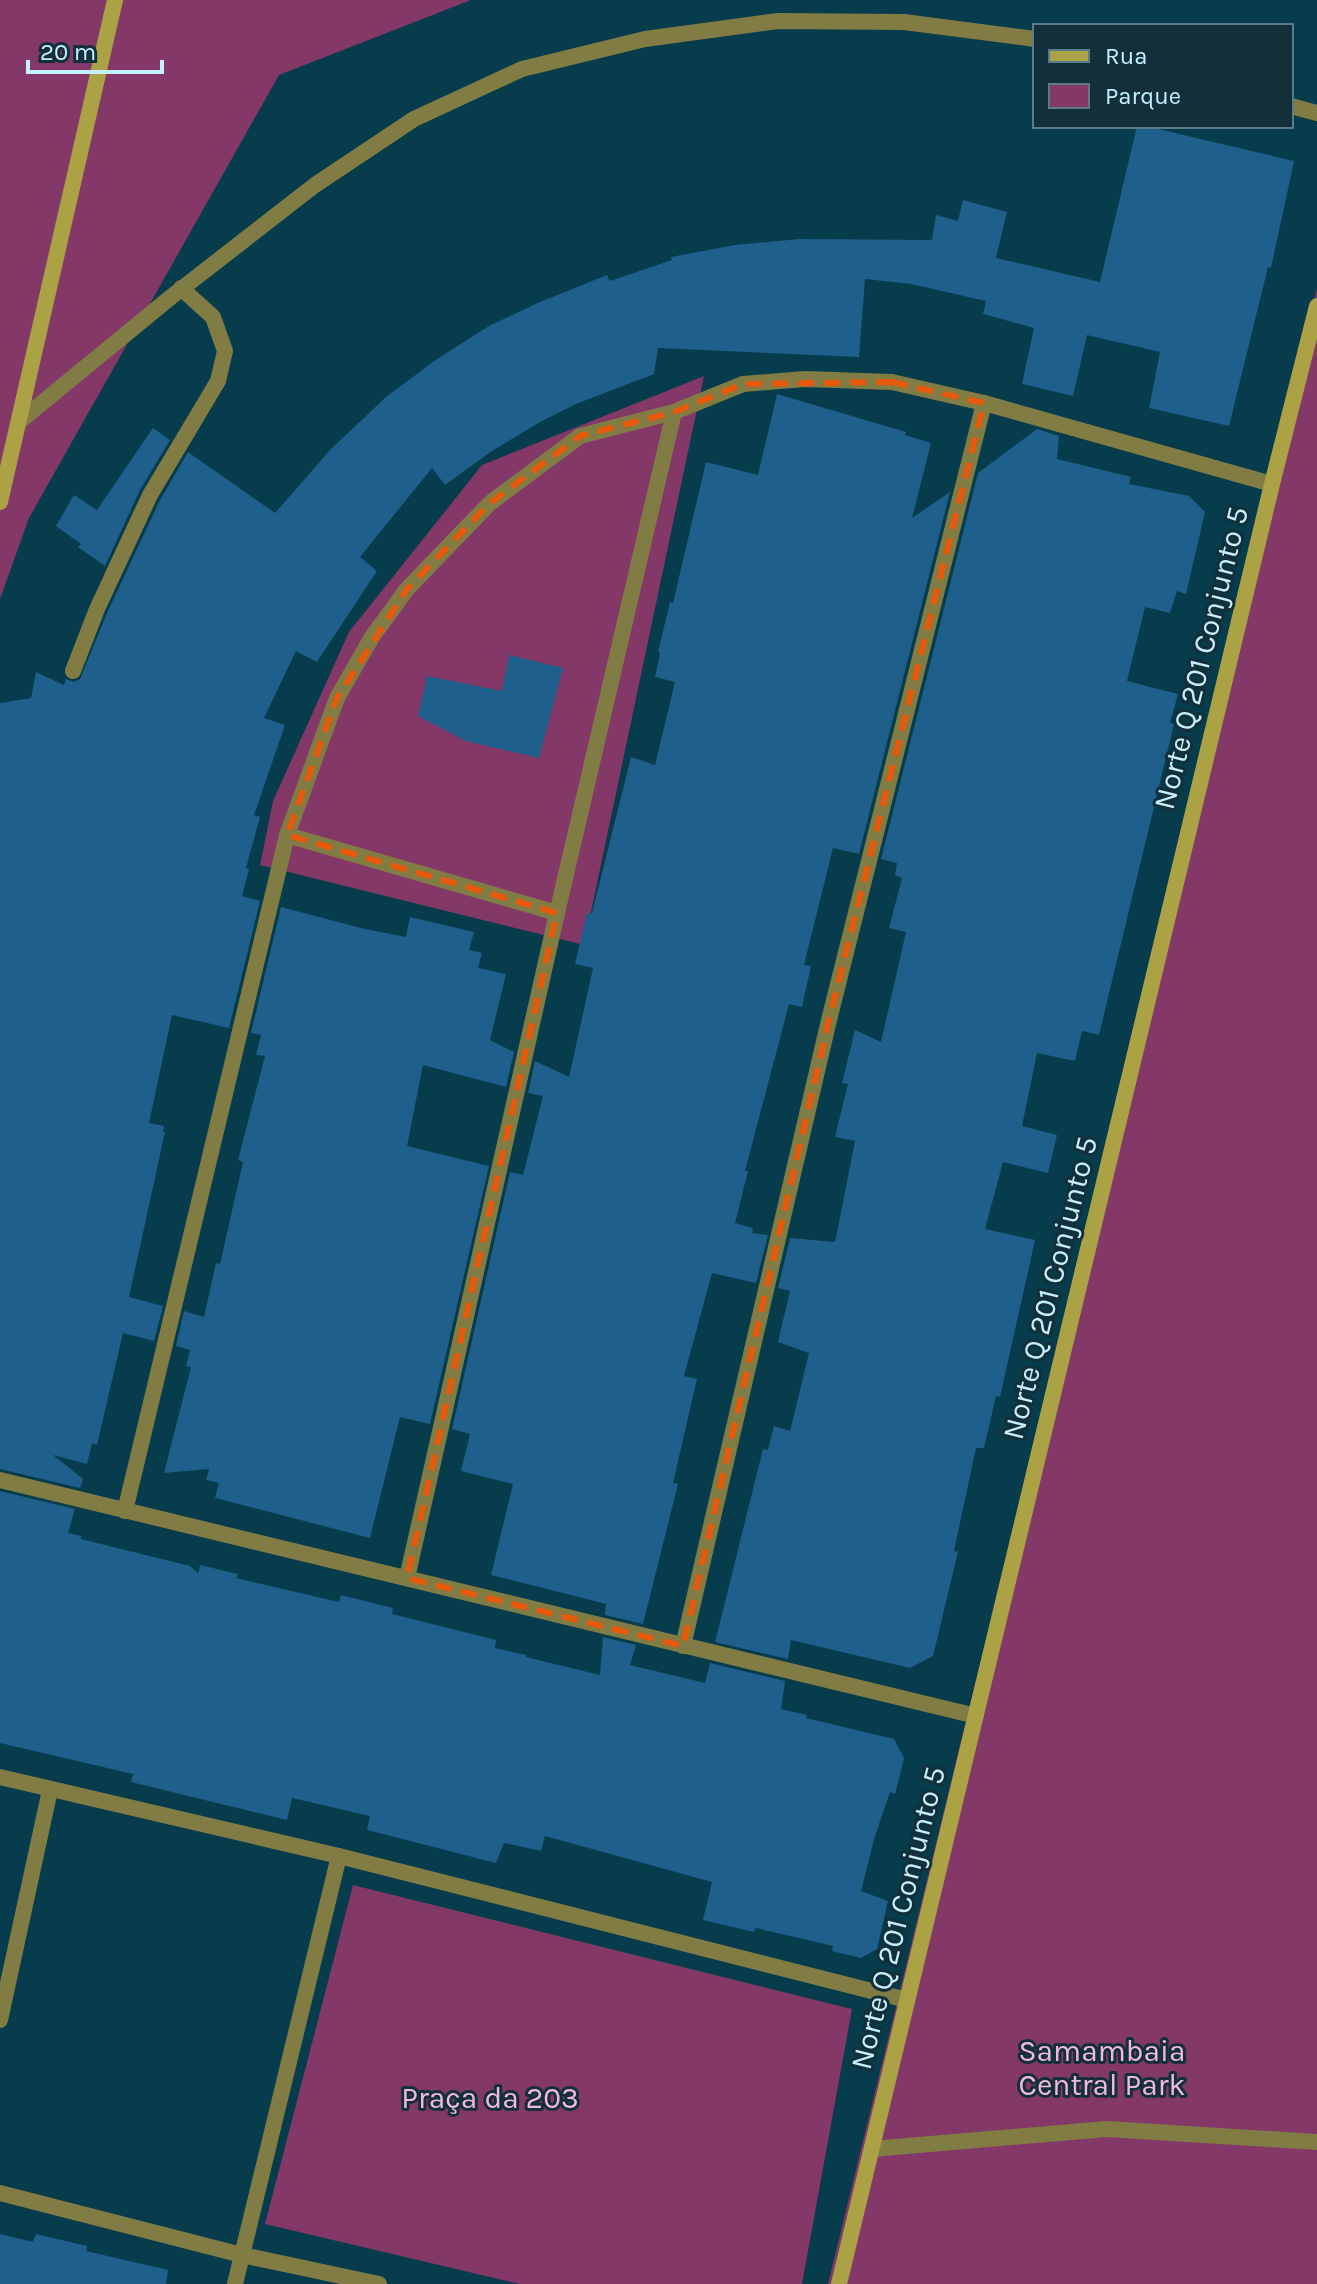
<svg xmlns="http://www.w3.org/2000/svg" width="1317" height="2284" viewBox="0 0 1317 2284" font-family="Karla,sans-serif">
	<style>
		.green { fill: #833868 }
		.building { fill: #1e5f8c }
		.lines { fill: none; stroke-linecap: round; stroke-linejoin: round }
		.street { stroke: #817b44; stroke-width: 16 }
		.secondary { stroke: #aba245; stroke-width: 16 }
		.marked { fill: none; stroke: #e8590c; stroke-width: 6; stroke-dasharray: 16 10; stroke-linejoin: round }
		.labels { text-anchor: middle; stroke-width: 6; stroke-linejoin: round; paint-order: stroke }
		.street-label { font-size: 30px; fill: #c5efff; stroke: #13303a }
		.park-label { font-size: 30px; fill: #f3b9da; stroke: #13303a }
	</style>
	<rect width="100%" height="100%" fill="#063c4b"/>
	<g class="green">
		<path d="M 0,0 L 471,0 L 279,75 L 29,518 L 0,599 Z"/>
		<path d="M 1317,289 L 1317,2284 L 828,2284 Z"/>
		<path d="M 704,376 L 584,945 L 260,865 L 273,801 L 349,632 L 482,465 Z"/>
		<path d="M 353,1885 L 852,2009 L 802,2284 L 520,2284 L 265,2224 Z"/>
	</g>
	<g class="building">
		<path d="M 1137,126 L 1145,126 L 1294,161 L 1271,268 L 1268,267 L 1229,426 L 1149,408 L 1160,352 L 1087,335 L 1073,396 L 1022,384 L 1034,328 L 983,314 L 986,301 L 911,284 L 865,279 L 859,357 L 658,348 L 654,374 L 576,404 L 540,422 L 492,451 L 445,485 L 432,468 L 360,557 L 377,571 L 317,662 L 296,651 L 264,718 L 285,725 L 254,815 L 260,817 L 246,868 L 249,869 L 242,896 L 260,901 L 229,1028 L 172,1015 L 149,1123 L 164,1126 L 163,1132 L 165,1132 L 129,1297 L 163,1306 L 154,1341 L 123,1333 L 97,1445 L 92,1443 L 87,1464 L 53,1455 L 83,1479 L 80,1488 L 0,1469 L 0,703 L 31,698 L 36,672 L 64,685 L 66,679 L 74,682 L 80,679 L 107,613 L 160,500 L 188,452 L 275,513 L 330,450 L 386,397 L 437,359 L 489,326 L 540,302 L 607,275 L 610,281 L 672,260 L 671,257 L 735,245 L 800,239 L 932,240 L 936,215 L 958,221 L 963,200 L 1007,212 L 996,258 L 1100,282 Z"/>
		<path d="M 777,394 L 906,432 L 905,435 L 931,443 L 912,518 L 950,492 L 859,854 L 833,848 L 804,965 L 811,966 L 802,1007 L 789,1004 L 745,1171 L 748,1171 L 735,1223 L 753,1228 L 752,1233 L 768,1235 L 756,1283 L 712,1273 L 684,1376 L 697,1379 L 673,1483 L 678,1484 L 643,1624 L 605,1615 L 606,1604 L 491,1575 L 513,1484 L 461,1471 L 470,1434 L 452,1429 L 510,1172 L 523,1175 L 543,1096 L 528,1093 L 535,1061 L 569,1077 L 593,968 L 575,964 L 587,913 L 592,913 L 631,757 L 655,765 L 675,682 L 655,677 L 660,653 L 658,652 L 670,602 L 673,603 L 706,462 L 758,475 Z"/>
		<path d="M 153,428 L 170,440 L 140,490 L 105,566 L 78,547 L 81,544 L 56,526 L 74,495 L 97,510 Z"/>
		<path d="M 1037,429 L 1059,436 L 1057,459 L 1131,477 L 1129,484 L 1189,496 L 1205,512 L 1186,594 L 1177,591 L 1170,613 L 1145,607 L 1127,681 L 1178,694 L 1170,723 L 1174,724 L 1099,1035 L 1082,1031 L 1075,1061 L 1037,1053 L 1022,1126 L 1057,1135 L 1048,1173 L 1003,1162 L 985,1229 L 1035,1240 L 1000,1397 L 996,1396 L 984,1448 L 976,1448 L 954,1551 L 958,1552 L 933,1656 L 910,1668 L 791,1640 L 788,1659 L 715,1642 L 763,1449 L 768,1450 L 774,1426 L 790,1431 L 809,1353 L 778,1342 L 790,1291 L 778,1288 L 790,1238 L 835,1242 L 855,1141 L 835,1137 L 848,1084 L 842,1083 L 855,1030 L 881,1042 L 906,932 L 889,928 L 902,878 L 895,875 L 897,863 L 881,859 L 978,473 Z"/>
		<path d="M 509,655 L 563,668 L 539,758 L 466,741 L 418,716 L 427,676 L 502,691 Z"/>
		<path d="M 281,907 L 365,929 L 406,937 L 410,917 L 474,932 L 469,950 L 482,953 L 478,968 L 506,974 L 490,1040 L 514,1052 L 506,1087 L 423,1065 L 407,1146 L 489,1166 L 430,1424 L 400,1417 L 370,1538 L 215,1498 L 219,1483 L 206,1480 L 209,1469 L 164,1473 L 191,1367 L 186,1366 L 190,1350 L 176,1346 L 184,1311 L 204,1317 L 216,1263 L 220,1264 L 243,1162 L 238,1160 L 265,1056 L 256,1055 L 261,1035 L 251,1033 Z"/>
		<path d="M 0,1491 L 75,1509 L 68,1533 L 81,1536 L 81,1539 L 190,1566 L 198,1573 L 200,1565 L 238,1574 L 236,1578 L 339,1602 L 341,1595 L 393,1608 L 392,1614 L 496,1640 L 495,1648 L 526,1655 L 526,1657 L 600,1675 L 603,1637 L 636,1645 L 630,1665 L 705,1683 L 710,1663 L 785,1681 L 781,1709 L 807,1715 L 806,1718 L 894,1739 L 904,1758 L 895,1794 L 890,1792 L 875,1836 L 861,1891 L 888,1901 L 877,1949 L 861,1958 L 832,1951 L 833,1946 L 756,1928 L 754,1932 L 703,1920 L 712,1882 L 545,1836 L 541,1851 L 504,1843 L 496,1863 L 367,1830 L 370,1816 L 292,1798 L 287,1820 L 131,1782 L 133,1774 L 0,1743 Z"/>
		<path d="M 0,2234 L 33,2242 L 36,2234 L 87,2246 L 86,2251 L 168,2270 L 166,2284 L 0,2284 Z"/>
	</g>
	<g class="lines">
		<g class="street">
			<path d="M 1291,106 L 1317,113"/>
			<path d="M 20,421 L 171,297 L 315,185 L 414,119 L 522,69 L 645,39 L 778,21 L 904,22 L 1035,39"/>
			<path d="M 73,671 L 97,609 L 150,495 L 218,381 L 225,351 L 213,317 L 181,288"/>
			<path d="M 287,835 L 557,913"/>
			<path d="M 0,1480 L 976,1716"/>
			<path d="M 125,1511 L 287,835 L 337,698 L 372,637 L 407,589 L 490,503 L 580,436 L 674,412 L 743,384 L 805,379 L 892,382 L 984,403 L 1272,484"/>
			<path d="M 407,1578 L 557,913 L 674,412"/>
			<path d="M 683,1646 L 829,1020 L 984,403"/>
			<path d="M 0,1777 L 339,1856 L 907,2000"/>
			<path d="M 0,2020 L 50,1790"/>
			<path d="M 872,2149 L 1107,2129 L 1317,2142"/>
			<path d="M 0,2193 L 242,2255 L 379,2284"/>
			<path d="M 235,2284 L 339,1856"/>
		</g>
		<g class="secondary">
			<path d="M 0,502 L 115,0"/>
			<path d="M 839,2284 L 1272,484 L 1317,306"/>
		</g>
	</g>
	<path class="marked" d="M 892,382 L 984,403 L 829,1020 L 683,1646 L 407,1578 L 557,913 L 287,835 L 337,698 L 407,589 L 490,503 L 580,436 L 674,412 L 743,384 Z"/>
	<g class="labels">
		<g class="street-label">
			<text transform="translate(1201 658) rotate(-76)" y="10">Norte Q 201 Conjunto 5</text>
			<text transform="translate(1050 1288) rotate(-76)" y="10">Norte Q 201 Conjunto 5</text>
			<text transform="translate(898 1918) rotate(-76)" y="10">Norte Q 201 Conjunto 5</text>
		</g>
		<g class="park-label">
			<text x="1102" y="2061">Samambaia<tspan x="1102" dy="34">Central Park</tspan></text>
			<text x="490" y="2108">Praça da 203</text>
		</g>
	</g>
	<rect x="1033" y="24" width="260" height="104" fill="#13303a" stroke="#5a7c89" stroke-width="2"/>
	<rect x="1049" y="50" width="40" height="12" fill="#aba245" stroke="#5a7c89" stroke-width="2"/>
	<text x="1105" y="64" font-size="24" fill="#c5efff">Rua</text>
	<rect x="1049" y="84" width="40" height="24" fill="#833868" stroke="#5a7c89" stroke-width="2"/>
	<text x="1105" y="104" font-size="24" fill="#c5efff">Parque</text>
	<path d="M28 60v12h134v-12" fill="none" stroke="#c5efff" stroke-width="4"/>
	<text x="40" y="60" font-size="24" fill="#c5efff" stroke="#13303a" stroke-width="6" paint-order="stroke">20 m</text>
</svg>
